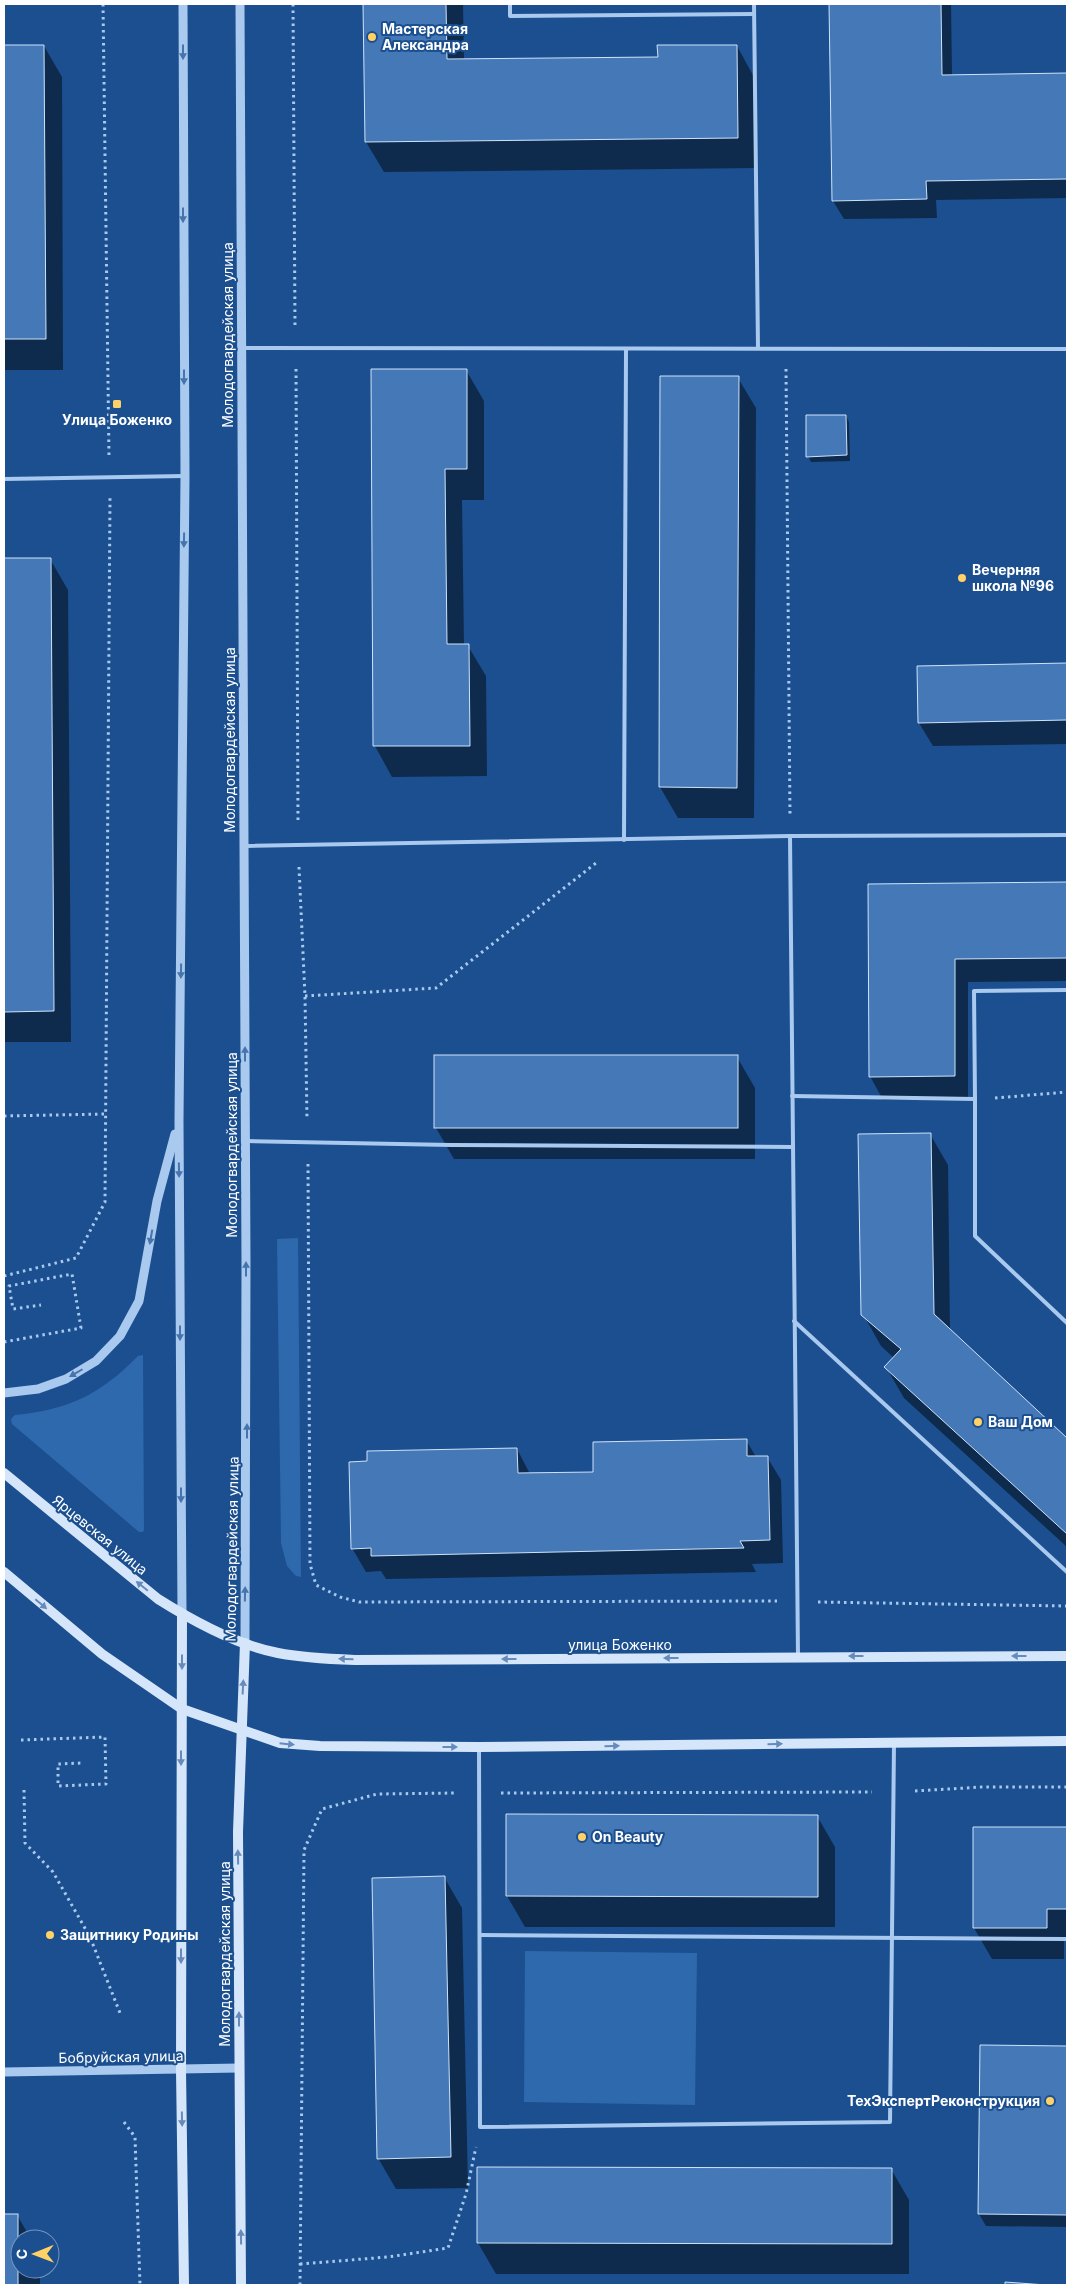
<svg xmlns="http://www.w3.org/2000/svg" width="1071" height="2289" viewBox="0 0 1071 2289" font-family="Inter,sans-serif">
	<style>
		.green { fill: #2e69ad }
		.shadow { fill: #0007 }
		.building { fill: #4478b7; stroke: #cfe3fa }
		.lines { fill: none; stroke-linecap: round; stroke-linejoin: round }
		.path { stroke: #a9c9ee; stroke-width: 3; stroke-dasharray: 2.5 4; stroke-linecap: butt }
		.service { stroke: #a9c9ee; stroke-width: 4 }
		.tertiary { stroke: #a9c9ee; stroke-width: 9 }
		.secondary { stroke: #d6e6fa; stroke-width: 10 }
		.oneway { fill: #4674ac }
		.oneway2 { fill: #668bba }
		.poi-dot { fill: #ffd166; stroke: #1b4f8f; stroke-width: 2 }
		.labels { text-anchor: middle; stroke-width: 4; stroke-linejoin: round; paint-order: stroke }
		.poi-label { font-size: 14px; font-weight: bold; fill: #fff; stroke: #1b4f8f; text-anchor: start }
		.street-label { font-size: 14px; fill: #fff; stroke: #1b4f8f }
	</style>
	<rect width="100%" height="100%" fill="#1b4f8f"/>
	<g class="green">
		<path d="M 298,1238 L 301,1577 L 296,1576 L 287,1566 L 281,1543 L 277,1239 Z"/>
		<path d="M 143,1355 L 144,1530 L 143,1532 L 139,1532 L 12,1424 L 11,1419 L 15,1415 C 68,1410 101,1394 138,1356 Z"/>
		<path d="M 525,1951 L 697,1953 L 695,2105 L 524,2102 Z"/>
	</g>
	<g class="shadow">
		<path d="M 365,4 L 463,4 L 464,60 L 659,58 L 737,46 L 754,77 L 755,168 L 384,172 L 366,142 Z"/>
		<path d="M 830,4 L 951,4 L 952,76 L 1067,74 L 1067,198 L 936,200 L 937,218 L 844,219 L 833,201 Z"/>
		<path d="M 4,46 L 44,46 L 62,77 L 63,370 L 4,370 Z"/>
		<path d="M 466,370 L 484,401 L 484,500 L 462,500 L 464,646 L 468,646 L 486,676 L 487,776 L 392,777 L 375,746 Z"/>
		<path d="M 661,377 L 738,378 L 756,408 L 754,818 L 678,818 L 660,787 Z"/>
		<path d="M 846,416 L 849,422 L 850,461 L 811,462 L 808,456 Z"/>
		<path d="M 50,559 L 68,590 L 71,1042 L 4,1042 L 4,560 Z"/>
		<path d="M 1067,664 L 1067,744 L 933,746 L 919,723 L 918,667 Z"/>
		<path d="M 1067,884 L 1067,981 L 968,982 L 968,1100 L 883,1100 L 870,1076 L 869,885 Z"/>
		<path d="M 737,1057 L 755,1088 L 755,1159 L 454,1159 L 436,1128 Z"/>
		<path d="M 930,1134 L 948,1165 L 950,1331 L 1067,1439 L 1067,1547 L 904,1398 L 886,1367 L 894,1358 L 881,1346 L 863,1314 Z"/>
		<path d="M 746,1440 L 756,1457 L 767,1457 L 781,1480 L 783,1563 L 752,1564 L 756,1572 L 386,1579 L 381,1571 L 366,1572 L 352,1548 L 517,1449 L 530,1474 L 594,1473 Z"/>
		<path d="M 817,1816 L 835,1847 L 835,1927 L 525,1927 L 507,1896 Z"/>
		<path d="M 1067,1828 L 1067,1940 L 1064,1940 L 1064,1959 L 992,1959 L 974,1928 L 974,1829 Z"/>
		<path d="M 444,1877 L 462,1908 L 468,2188 L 396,2189 L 378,2158 Z"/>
		<path d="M 982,2047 L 1067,2048 L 1067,2227 L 986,2226 L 979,2214 Z"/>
		<path d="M 891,2169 L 909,2200 L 909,2274 L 496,2274 L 478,2243 Z"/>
		<path d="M 4,2215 L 17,2215 L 31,2239 L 20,2239 L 20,2269 L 40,2269 L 40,2285 L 4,2285 Z"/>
	</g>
	<g class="building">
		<path d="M 363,4 L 446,4 L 447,59 L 658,57 L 657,45 L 737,45 L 738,138 L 365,142 Z"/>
		<path d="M 829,4 L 941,4 L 942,75 L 1067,73 L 1067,179 L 926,181 L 927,199 L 832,201 Z"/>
		<path d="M 4,45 L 44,45 L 46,339 L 4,339 Z"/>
		<path d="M 371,369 L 467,369 L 467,469 L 445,469 L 447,644 L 469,644 L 470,746 L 373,746 Z"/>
		<path d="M 660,376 L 739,376 L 737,788 L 659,787 Z"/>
		<path d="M 806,415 L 846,415 L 847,455 L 806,457 Z"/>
		<path d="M 4,558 L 51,558 L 54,1011 L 4,1012 Z"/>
		<path d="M 1067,663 L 1067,720 L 918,723 L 917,666 Z"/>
		<path d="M 1067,882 L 1067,958 L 955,959 L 955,1076 L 869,1077 L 868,884 Z"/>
		<rect x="434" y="1055" width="304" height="73"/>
		<path d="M 931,1133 L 934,1314 L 1067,1438 L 1067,1534 L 884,1367 L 901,1349 L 861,1315 L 858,1134 Z"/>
		<path d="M 747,1439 L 747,1456 L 768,1456 L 770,1540 L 740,1541 L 744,1548 L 371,1556 L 371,1548 L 351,1549 L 349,1462 L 367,1461 L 367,1451 L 517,1448 L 518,1473 L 593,1472 L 593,1442 Z"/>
		<path d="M 506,1814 L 818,1815 L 818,1897 L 506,1896 Z"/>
		<path d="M 973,1827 L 1067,1827 L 1067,1909 L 1047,1909 L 1047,1928 L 973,1928 Z"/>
		<path d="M 445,1876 L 451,2157 L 377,2159 L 372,1878 Z"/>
		<path d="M 980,2045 L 1067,2046 L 1067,2215 L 978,2214 Z"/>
		<path d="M 477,2167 L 892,2168 L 892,2244 L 477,2243 Z"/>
		<rect x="4" y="2214" width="14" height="71"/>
		<path d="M 1005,2282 L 1046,2285 L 1005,2285 Z"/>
	</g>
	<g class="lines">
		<g class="path">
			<path d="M 103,4 L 109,457"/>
			<path d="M 293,4 L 295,326"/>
			<path d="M 296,369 L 298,823"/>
			<path d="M 786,369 L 790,816"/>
			<path d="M 299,867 L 305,996 L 307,1120"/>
			<path d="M 305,996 L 436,988 L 596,863"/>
			<path d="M 995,1098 L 1067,1092"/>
			<path d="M 4,1116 L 107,1114"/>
			<path d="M 308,1164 L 310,1564 L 316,1585 L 340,1597 L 359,1602 L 777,1601"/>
			<path d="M 4,1276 L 76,1258 L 105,1202 L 110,498"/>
			<path d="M 4,1342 L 81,1328 L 72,1274 L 9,1286 L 13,1309 L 41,1305"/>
			<path d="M 818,1602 L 1067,1606"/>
			<path d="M 21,1740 L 105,1737 L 106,1784 L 58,1786 L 58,1764 L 82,1763"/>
			<path d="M 24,1790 L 25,1843 L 53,1872 L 90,1937 L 120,2013"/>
			<path d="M 915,1791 L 982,1787 L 1067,1787"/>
			<path d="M 501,1793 L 872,1792"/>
			<path d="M 124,2122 L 135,2137 L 140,2285"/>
			<path d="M 300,2264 L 388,2257 L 448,2248 L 466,2194 L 476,2147"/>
			<path d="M 300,2285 L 304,1850 L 322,1809 L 377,1794 L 457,1793"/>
		</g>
		<g class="service">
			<path d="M 510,4 L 510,16 L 754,14"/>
			<path d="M 754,4 L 758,348"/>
			<path d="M 242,348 L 1067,349"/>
			<path d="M 4,479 L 185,476"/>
			<path d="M 790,836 L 798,1656"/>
			<path d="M 624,840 L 626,350"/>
			<path d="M 245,846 L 790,836 L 1067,835"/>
			<path d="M 792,1096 L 975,1099 L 974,991 L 1067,990"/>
			<path d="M 975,1099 L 975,1236 L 1067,1323"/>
			<path d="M 245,1141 L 451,1145 L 792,1147"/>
			<path d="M 794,1321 L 1067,1572"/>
			<path d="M 479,1748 L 480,2127 L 890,2122 L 894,1743"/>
			<path d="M 480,1935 L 1067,1939"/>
		</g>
		<g class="tertiary">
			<path d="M 240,4 L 246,1263 L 245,1643"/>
			<path d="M 4,1393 L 38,1389 L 66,1379 L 96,1361 L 120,1336 L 139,1301 L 157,1201 L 175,1134"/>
			<path d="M 182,1614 L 179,1121 L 185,476 L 183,4"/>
			<path d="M 4,2072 L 239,2068"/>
		</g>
		<g class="secondary">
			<path d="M 4,1473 L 158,1599 C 193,1621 236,1645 278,1653 C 303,1658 329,1659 355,1660 L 1067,1656"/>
			<path d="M 4,1572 L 102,1654 L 182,1709 L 280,1743 L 320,1746 L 479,1747 L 1067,1741"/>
			<path d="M 182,1614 L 181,2070 L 184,2285"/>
			<path d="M 241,2285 L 238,1832 L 245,1643"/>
		</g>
	</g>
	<defs><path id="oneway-solid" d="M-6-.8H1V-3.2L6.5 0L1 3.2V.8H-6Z" transform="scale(1.25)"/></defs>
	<g class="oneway">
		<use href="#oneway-solid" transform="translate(183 52) rotate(90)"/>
		<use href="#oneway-solid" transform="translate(183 215) rotate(90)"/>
		<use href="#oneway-solid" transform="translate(184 377) rotate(90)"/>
		<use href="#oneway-solid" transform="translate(184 540) rotate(91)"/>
		<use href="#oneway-solid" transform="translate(181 971) rotate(91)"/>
		<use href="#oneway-solid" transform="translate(245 1054) rotate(-90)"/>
		<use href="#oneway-solid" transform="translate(179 1170) rotate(89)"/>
		<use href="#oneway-solid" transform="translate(151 1237) rotate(100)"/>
		<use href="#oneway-solid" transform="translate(246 1269) rotate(-90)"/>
		<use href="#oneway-solid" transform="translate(180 1333) rotate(90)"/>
		<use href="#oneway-solid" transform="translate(76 1373) rotate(150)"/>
		<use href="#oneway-solid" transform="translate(247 1431) rotate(-90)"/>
		<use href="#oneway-solid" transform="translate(181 1495) rotate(90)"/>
		<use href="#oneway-solid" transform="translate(245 1594) rotate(-89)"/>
	</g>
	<g class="oneway2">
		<use href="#oneway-solid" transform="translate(142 1586) rotate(-141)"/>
		<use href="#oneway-solid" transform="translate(41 1604) rotate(40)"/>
		<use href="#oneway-solid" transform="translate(856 1656) rotate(-180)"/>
		<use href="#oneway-solid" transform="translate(1019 1656) rotate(-180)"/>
		<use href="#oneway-solid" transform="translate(671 1658) rotate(180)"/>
		<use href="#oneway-solid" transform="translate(346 1659) rotate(-179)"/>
		<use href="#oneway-solid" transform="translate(509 1659) rotate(180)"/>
		<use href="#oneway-solid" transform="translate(182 1662) rotate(90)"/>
		<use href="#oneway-solid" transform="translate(243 1687) rotate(-87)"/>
		<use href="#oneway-solid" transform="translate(287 1744) rotate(6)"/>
		<use href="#oneway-solid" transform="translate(775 1744) rotate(-1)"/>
		<use href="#oneway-solid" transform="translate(612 1746) rotate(-1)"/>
		<use href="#oneway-solid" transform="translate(450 1747)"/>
		<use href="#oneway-solid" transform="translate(181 1758) rotate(90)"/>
		<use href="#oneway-solid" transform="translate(238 1857) rotate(-91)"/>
		<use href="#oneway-solid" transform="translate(181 1956) rotate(90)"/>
		<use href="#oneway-solid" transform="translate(239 2019) rotate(-90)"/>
		<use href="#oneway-solid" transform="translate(182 2119) rotate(89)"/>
		<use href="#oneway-solid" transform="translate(241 2237) rotate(-91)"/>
	</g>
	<g class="poi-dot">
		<circle cx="372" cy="37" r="5"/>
		<rect x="112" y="399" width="10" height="10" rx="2.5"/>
		<circle cx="962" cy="578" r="5"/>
		<circle cx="978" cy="1422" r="5"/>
		<circle cx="582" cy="1837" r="5"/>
		<circle cx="50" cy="1935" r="5"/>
		<circle cx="1050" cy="2101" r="5"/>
	</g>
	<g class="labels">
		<g class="poi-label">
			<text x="382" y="34">Мастерская<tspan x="382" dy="16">Александра</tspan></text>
			<text x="117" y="425" text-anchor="middle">Улица Боженко</text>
			<text x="972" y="575">Вечерняя<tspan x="972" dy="16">школа №96</tspan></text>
			<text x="988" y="1427">Ваш Дом</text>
			<text x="592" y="1842">On Beauty</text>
			<text x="60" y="1940">Защитнику Родины</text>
			<text x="1040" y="2106" text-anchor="end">ТехЭкспертРеконструкция</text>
		</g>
		<g class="street-label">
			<text transform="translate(228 335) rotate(-90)" y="5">Молодогвардейская улица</text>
			<text transform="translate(230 740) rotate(-90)" y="5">Молодогвардейская улица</text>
			<text transform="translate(232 1145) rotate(-90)" y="5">Молодогвардейская улица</text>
			<text transform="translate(100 1535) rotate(39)" y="5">Ярцевская улица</text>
			<text transform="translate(232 1549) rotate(-89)" y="5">Молодогвардейская улица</text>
			<text x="620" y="1650">улица Боженко</text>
			<text transform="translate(225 1954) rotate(-90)" y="5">Молодогвардейская улица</text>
			<text transform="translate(121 2057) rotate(-1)" y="5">Бобруйская улица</text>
		</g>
	</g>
	<rect width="1071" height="2289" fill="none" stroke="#ffffff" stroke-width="10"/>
	<g transform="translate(35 2254) rotate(269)"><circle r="24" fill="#1b4f8f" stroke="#7695bc"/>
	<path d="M0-4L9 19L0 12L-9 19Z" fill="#ffd166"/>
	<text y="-8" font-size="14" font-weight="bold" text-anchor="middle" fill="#ffffff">С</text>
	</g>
</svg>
